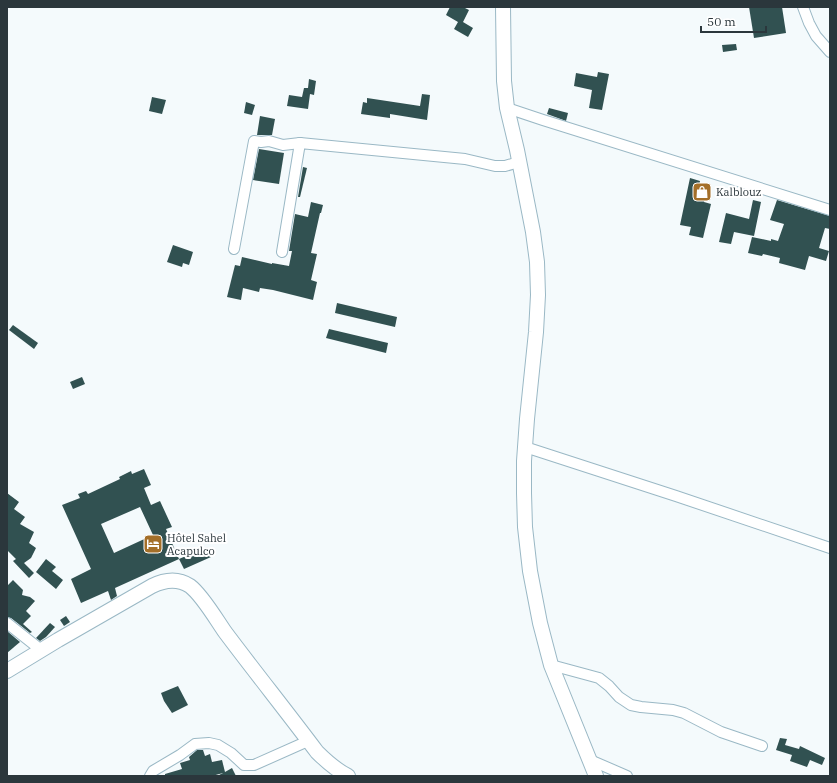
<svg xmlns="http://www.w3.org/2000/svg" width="837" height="783" viewBox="0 0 837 783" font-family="'IBM Plex Serif',serif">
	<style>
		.building { fill: #315151; fill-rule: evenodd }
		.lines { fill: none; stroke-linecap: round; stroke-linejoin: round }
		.street-casing { stroke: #9ab8c5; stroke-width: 12 }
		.secondary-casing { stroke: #9ab8c5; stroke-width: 16 }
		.street { stroke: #fff; stroke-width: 10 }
		.secondary { stroke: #fff; stroke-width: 14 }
		.labels { text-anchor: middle; stroke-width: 4; stroke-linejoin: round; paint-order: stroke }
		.poi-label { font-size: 11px; fill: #2b373c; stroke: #fff; text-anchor: start }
	</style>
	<rect width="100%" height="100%" fill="#f4fafc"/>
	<g class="building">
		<path d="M 450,7 L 463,7 L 469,10 L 463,22 L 473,28 L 468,37 L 454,29 L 458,22 L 446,15 Z"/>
		<path d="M 749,7 L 782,7 L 786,33 L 754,38 Z"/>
		<path d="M 736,44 L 737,50 L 723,52 L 722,45 Z"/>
		<path d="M 598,72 L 609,74 L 602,110 L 589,108 L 592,90 L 574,86 L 576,73 L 597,77 Z"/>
		<path d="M 309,79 L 316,81 L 314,95 L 310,94 L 308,109 L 287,106 L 289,95 L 302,97 L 304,88 L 308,88 Z"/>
		<path d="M 422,94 L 430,95 L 427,120 L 390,114 L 390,118 L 361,114 L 363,102 L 367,103 L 367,98 L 420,106 Z"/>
		<path d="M 152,97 L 166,100 L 162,114 L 149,111 Z"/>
		<path d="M 246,102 L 255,105 L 252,115 L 244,113 Z"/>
		<path d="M 549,108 L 568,113 L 566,121 L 547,114 Z"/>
		<path d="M 260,116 L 275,119 L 272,135 L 257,135 Z"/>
		<path d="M 259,149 L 284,153 L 279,184 L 253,180 Z"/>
		<path d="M 303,167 L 307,168 L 300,197 L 298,197 Z"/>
		<path d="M 690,178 L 700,181 L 699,187 L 707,189 L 704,202 L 711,204 L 703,238 L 689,235 L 691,227 L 680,225 Z"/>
		<path d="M 753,200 L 761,202 L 754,236 L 734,232 L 731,244 L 719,242 L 726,213 L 749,219 Z"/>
		<path d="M 777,200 L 830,216 L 830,229 L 825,228 L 819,248 L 829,251 L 826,261 L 809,256 L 805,270 L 779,263 L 780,258 L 763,254 L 762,256 L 748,253 L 752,237 L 771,241 L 771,239 L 778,241 L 784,224 L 770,220 Z"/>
		<path d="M 311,202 L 323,205 L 321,213 L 320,213 L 311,253 L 317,254 L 311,280 L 317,282 L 313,300 L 273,290 L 260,288 L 259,292 L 243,288 L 241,300 L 227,297 L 235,265 L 240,266 L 242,257 L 272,264 L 272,263 L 289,266 L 292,251 L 289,251 L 295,214 L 308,217 Z"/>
		<path d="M 173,245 L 193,252 L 189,265 L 183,263 L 182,267 L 167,262 Z"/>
		<path d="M 337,303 L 397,317 L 395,327 L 335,313 Z"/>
		<path d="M 13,325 L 38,343 L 34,349 L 9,330 Z"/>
		<path d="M 329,329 L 388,343 L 386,353 L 326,338 Z"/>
		<path d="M 82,377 L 85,384 L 73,389 L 70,382 Z"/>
		<path d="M 144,469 L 151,485 L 144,488 L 151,505 L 160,501 L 172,527 L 166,529 L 179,559 L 115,588 L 117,596 L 111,600 L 108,591 L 81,603 L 71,579 L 91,569 L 62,505 L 80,498 L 78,494 L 86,491 L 88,494 L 120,479 L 119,477 L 131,471 L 132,474 ZM 140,507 L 153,535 L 114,553 L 101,524 Z"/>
		<path d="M 7,493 L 19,502 L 14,509 L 25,517 L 20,524 L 34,532 L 29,543 L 36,548 L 31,558 L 24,563 L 34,573 L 29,578 L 13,561 L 16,559 L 7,550 Z"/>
		<path d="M 207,547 L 211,557 L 184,569 L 179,559 Z"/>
		<path d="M 46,559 L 56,567 L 52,571 L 63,580 L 56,589 L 36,572 Z"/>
		<path d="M 13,580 L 23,590 L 22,595 L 30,597 L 35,601 L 26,611 L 31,616 L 23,624 L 32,632 L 30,633 L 11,618 L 7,617 L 7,586 Z"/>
		<path d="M 66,616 L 70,622 L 64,626 L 60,620 Z"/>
		<path d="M 50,623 L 55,627 L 46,637 L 40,641 L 36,638 Z"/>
		<path d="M 7,631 L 20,642 L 7,653 Z"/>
		<path d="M 178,686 L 188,705 L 172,713 L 164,701 L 161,693 Z"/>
		<path d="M 780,738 L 787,739 L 785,745 L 799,749 L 800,746 L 825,758 L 822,765 L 810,760 L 807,767 L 790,761 L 792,755 L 776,750 Z"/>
		<path d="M 197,750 L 203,750 L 205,756 L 210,754 L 212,762 L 222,760 L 225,772 L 232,768 L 236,776 L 217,776 L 223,773 L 212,776 L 165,776 L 165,774 L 182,769 L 180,763 L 190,760 L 189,757 Z"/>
	</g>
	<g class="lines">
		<defs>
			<g id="street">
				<path d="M 803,7 L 809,23 L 816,36 L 830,52"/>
				<path d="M 507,108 L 543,120 L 830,210"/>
				<path d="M 234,249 L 254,141 L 261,142 L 269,141 L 283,145 L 300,143"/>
				<path d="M 282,252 L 300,143 L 465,159 L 495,166 L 505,166 L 519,162"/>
				<path d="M 525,447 L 676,496 L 830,548"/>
				<path d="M 7,623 L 41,650"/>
				<path d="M 551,665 L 599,678 L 609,686 L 619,697 L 631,705 L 641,707 L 673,710 L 684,713 L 721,732 L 762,746"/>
				<path d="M 590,760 L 627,776"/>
				<path d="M 150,776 L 153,771 L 180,755 L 195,744 L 209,743 L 218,745 L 231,753 L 244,765 L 254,765 L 308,741"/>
			</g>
			<g id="secondary">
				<path d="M 503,7 L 504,81 L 507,108 L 517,150 L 533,232 L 537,262 L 538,295 L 536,332 L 527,419 L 524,461 L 524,493 L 525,527 L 530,571 L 540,623 L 551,665 L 596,776"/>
				<path d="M 7,671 L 58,640 L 152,586 C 164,580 178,578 190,586 C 202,595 216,619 225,632 C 255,672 287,712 317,752 C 327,762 336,770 348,776"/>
			</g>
		</defs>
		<use href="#street" class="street-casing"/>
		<use href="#secondary" class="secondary-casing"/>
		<use href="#street" class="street"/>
		<use href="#secondary" class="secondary"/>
	</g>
	<defs>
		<symbol id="shop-square" viewBox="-11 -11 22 22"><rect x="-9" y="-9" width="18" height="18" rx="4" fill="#a46f29" stroke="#fff"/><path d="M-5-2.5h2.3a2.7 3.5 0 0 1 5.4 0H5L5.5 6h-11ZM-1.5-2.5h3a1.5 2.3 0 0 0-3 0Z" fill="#fff"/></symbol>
		<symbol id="hotel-square" viewBox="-11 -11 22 22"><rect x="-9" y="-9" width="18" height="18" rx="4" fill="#a46f29" stroke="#fff"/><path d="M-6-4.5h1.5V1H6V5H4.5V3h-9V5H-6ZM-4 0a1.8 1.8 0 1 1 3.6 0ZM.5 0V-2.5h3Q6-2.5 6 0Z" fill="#fff"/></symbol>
	</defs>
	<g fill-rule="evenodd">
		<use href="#shop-square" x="691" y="181" width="22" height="22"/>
		<use href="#hotel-square" x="142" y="533" width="22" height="22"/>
	</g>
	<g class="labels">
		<g class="poi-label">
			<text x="716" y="196">Kalblouz</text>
			<text x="167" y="542">Hôtel Sahel<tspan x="167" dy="13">Acapulco</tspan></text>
		</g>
	</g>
	<rect width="837" height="783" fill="none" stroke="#2b373c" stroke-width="16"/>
	<path d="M701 26v6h65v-6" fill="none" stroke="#2b373c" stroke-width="2"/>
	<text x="707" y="26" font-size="12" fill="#2b373c" stroke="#ffffff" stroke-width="3" paint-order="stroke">50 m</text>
</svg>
